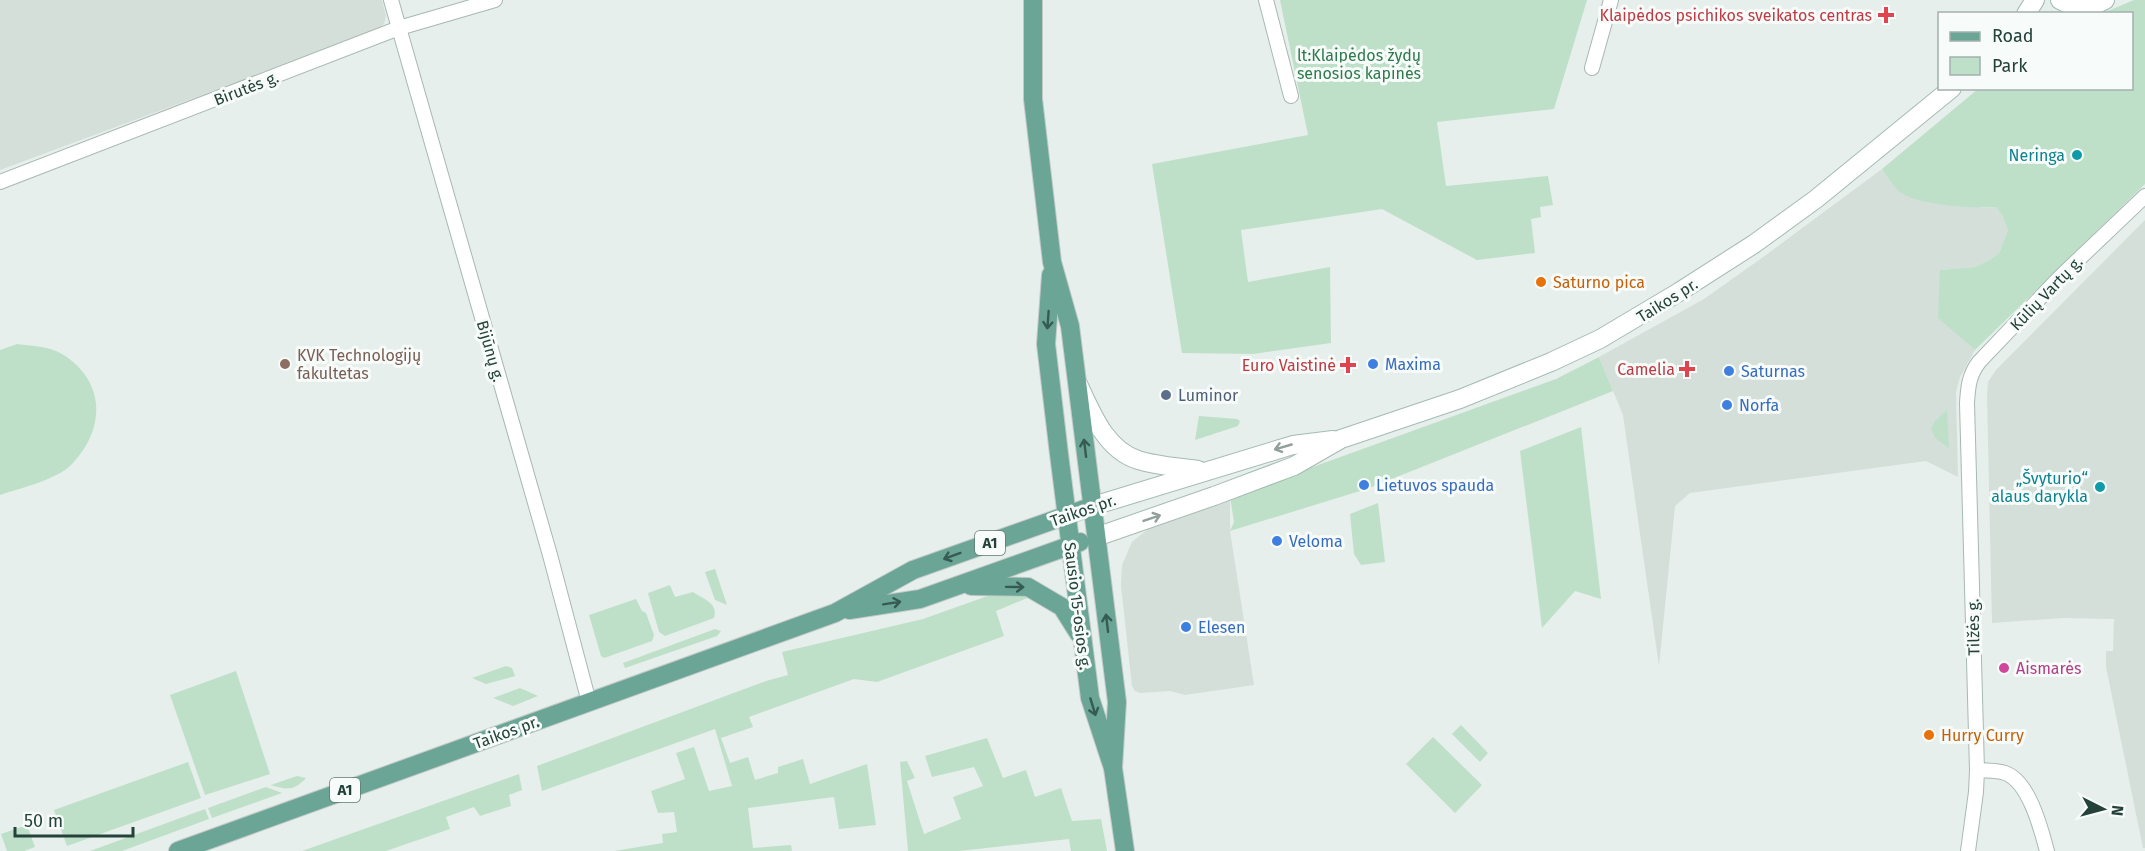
<svg xmlns="http://www.w3.org/2000/svg" width="2145" height="851" viewBox="0 0 2145 851" font-family="'Fira Sans',sans-serif">
	<style>
		.built { fill: #d4dfda }
		.green { fill: #bfe0c8 }
		.lines { fill: none; stroke-linecap: round; stroke-linejoin: round }
		.street-casing { stroke: #a8b8b2; stroke-width: 16 }
		.secondary-casing { stroke: #a4bbb3; stroke-width: 20 }
		.primary-casing { stroke: #c2cac8; stroke-width: 20 }
		.street { stroke: #fff; stroke-width: 14 }
		.secondary { stroke: #fff; stroke-width: 18 }
		.primary { stroke: #6aa596; stroke-width: 18 }
		.oneway { stroke: #365b51 }
		.oneway2 { stroke: #92a09c }
		.health-dot { fill: #e0444e; stroke: #f7fbf9; stroke-width: 2 }
		.culture-dot { fill: #0f9aa8; stroke: #f7fbf9; stroke-width: 2 }
		.food-dot { fill: #e8710a; stroke: #f7fbf9; stroke-width: 2 }
		.education-dot { fill: #8d6e63; stroke: #f7fbf9; stroke-width: 2 }
		.shop-dot { fill: #3f7fe0; stroke: #f7fbf9; stroke-width: 2 }
		.service-dot { fill: #5c6f8a; stroke: #f7fbf9; stroke-width: 2 }
		.hotel-dot { fill: #d1479c; stroke: #f7fbf9; stroke-width: 2 }
		.labels { text-anchor: middle; stroke-width: 6; stroke-linejoin: round; paint-order: stroke }
		.shield { fill: #f7fbf9; stroke: #637a73; stroke-width: 1.5 }
		.shield-label { font-size: 15px; font-weight: bold; fill: #24423a }
		.health-label { font-size: 16px; fill: #be3a42; stroke: #f7fbf9; text-anchor: end }
		.park-label { font-size: 16px; fill: #2d7a4b; stroke: #f7fbf9 }
		.street-label { font-size: 16px; fill: #24423a; stroke: #f7fbf9 }
		.culture-label { font-size: 16px; fill: #0d838f; stroke: #f7fbf9; text-anchor: end }
		.food-label { font-size: 16px; fill: #c56008; stroke: #f7fbf9; text-anchor: start }
		.education-label { font-size: 16px; fill: #785e54; stroke: #f7fbf9; text-anchor: start }
		.shop-label { font-size: 16px; fill: #366cbe; stroke: #f7fbf9; text-anchor: start }
		.service-label { font-size: 16px; fill: #4e5e75; stroke: #f7fbf9; text-anchor: start }
		.hotel-label { font-size: 16px; fill: #b23c85; stroke: #f7fbf9; text-anchor: start }
	</style>
	<rect width="100%" height="100%" fill="#e6efeb"/>
	<g class="built">
		<path d="M 0,0 L 382,0 L 386,16 L 384,24 L 377,30 L 0,170 Z"/>
		<path d="M 1882,169 L 1897,189 L 1983,208 L 1996,207 L 2002,215 L 2008,230 L 1999,253 L 1991,259 L 1975,267 L 1941,270 L 1967,343 L 1975,350 L 1960,377 L 1956,392 L 1958,477 L 1926,461 L 1690,493 L 1675,506 L 1659,666 L 1623,415 L 1599,357 L 1704,299 L 1766,255 Z"/>
		<path d="M 2145,220 L 2145,848 L 2143,848 L 2106,667 L 2106,651 L 2113,651 L 2114,619 L 2062,618 L 1992,623 L 1987,396 L 1988,382 L 1996,370 Z"/>
		<path d="M 1230,497 L 1230,531 L 1254,685 L 1185,695 L 1170,691 L 1140,693 L 1135,691 L 1132,686 L 1121,586 L 1122,565 L 1132,542 L 1152,526 Z"/>
	</g>
	<g class="green">
		<path d="M 1280,0 L 1587,0 L 1554,109 L 1437,122 L 1446,186 L 1548,176 L 1553,205 L 1540,207 L 1541,217 L 1531,219 L 1535,253 L 1477,260 L 1382,209 L 1241,230 L 1248,282 L 1330,267 L 1331,343 L 1253,354 L 1182,353 L 1152,164 L 1308,135 Z"/>
		<path d="M 2134,0 L 2145,0 L 2145,184 L 1975,350 L 1938,318 L 1940,270 L 1975,267 L 1991,259 L 1999,253 L 2008,230 L 2002,215 L 1996,207 C 1975,209 1921,205 1903,194 C 1894,189 1888,177 1882,169 L 1978,89 L 2132,88 L 2132,14 L 2103,13 Z"/>
		<path d="M 17,344 C 32,346 48,346 62,354 C 106,381 106,429 72,464 C 57,480 20,488 0,495 L 0,350 Z"/>
		<path d="M 1599,357 L 1613,391 L 1369,488 L 1366,479 L 1358,482 L 1360,491 L 1230,531 L 1234,522 L 1230,497 L 1556,379 Z"/>
		<path d="M 1947,410 L 1949,448 L 1935,438 L 1931,429 L 1935,421 Z"/>
		<path d="M 1199,416 L 1237,419 L 1240,421 L 1238,426 L 1195,440 Z"/>
		<path d="M 1581,427 L 1601,599 L 1575,591 L 1542,628 L 1520,451 Z"/>
		<path d="M 1378,503 L 1385,562 L 1361,565 L 1354,554 L 1350,514 Z"/>
		<path d="M 715,569 L 727,605 L 715,600 L 705,572 Z"/>
		<path d="M 670,585 L 675,597 L 693,592 C 703,599 719,603 714,618 L 665,636 L 659,632 L 648,593 Z"/>
		<path d="M 996,593 L 1032,596 L 996,611 L 1004,636 L 877,682 L 854,679 L 749,717 L 753,727 L 721,738 L 730,763 L 748,757 L 755,780 L 778,773 L 778,767 L 803,759 L 810,784 L 867,764 L 876,825 L 839,829 L 834,797 L 748,808 L 753,848 L 791,845 L 792,851 L 614,851 L 663,843 L 662,834 L 677,832 L 674,812 L 658,813 L 651,791 L 685,779 L 676,753 L 694,747 L 709,791 L 732,786 L 715,729 L 542,791 L 537,766 L 766,681 L 788,675 L 782,652 L 923,619 Z"/>
		<path d="M 636,599 L 642,611 L 646,613 L 654,635 L 652,641 L 604,658 L 601,656 L 589,615 Z"/>
		<path d="M 715,629 L 721,631 L 717,636 L 625,668 L 623,663 Z"/>
		<path d="M 506,666 L 512,668 L 515,676 L 486,684 L 472,678 Z"/>
		<path d="M 236,671 L 270,774 L 205,795 L 170,695 Z"/>
		<path d="M 520,688 L 538,696 L 513,706 L 493,698 Z"/>
		<path d="M 1461,725 L 1488,753 L 1480,762 L 1452,734 Z"/>
		<path d="M 1433,737 L 1482,785 L 1455,813 L 1406,764 Z"/>
		<path d="M 987,738 L 1003,778 L 1026,770 L 1035,797 L 1061,788 L 1072,821 L 1101,819 L 1107,851 L 1071,851 L 1069,839 L 959,851 L 908,851 L 900,762 L 907,761 L 915,778 L 907,781 L 924,834 L 961,819 L 953,797 L 983,786 L 974,767 L 932,777 L 925,756 Z"/>
		<path d="M 188,762 L 201,798 L 67,846 L 54,810 Z"/>
		<path d="M 519,774 L 522,790 L 509,795 L 511,806 L 480,816 L 474,807 L 446,817 L 450,829 L 386,851 L 302,851 Z"/>
		<path d="M 297,776 L 306,778 C 294,791 287,790 271,785 Z"/>
		<path d="M 266,787 L 282,793 L 212,818 L 208,808 Z"/>
		<path d="M 205,809 L 209,819 L 122,851 L 90,851 Z"/>
		<path d="M 27,825 L 35,847 L 24,851 L 7,851 L 1,834 Z"/>
	</g>
	<g class="lines">
		<defs>
			<g id="street">
				<path d="M 391,0 L 550,555 L 589,702"/>
				<path d="M 1266,0 L 1291,96"/>
				<path d="M 1592,68 L 1611,0"/>
				<path d="M 0,182 L 399,28 L 495,0"/>
				<path d="M 1977,770 C 1986,771 1996,770 2005,773 C 2029,781 2041,829 2047,851"/>
				<path d="M 1968,851 L 1976,792 L 1977,770 L 1967,403 C 1968,387 1969,375 1979,362 L 2059,278 L 2145,196"/>
			</g>
			<g id="secondary">
				<path d="M 2060,0 L 2072,6 L 2088,9"/>
				<path d="M 2026,14 L 2035,0"/>
				<path d="M 2077,14 L 2105,0"/>
				<path d="M 1079,386 C 1092,414 1106,450 1138,460 C 1157,466 1178,467 1198,470"/>
				<path d="M 1093,506 L 1293,445 L 1333,440"/>
				<path d="M 1096,537 L 1214,496 L 1294,466 L 1341,439 L 1460,399 L 1551,362 L 1600,339 L 1679,292 L 1754,244 L 1816,199 L 1952,88"/>
			</g>
			<g id="primary">
				<path d="M 1033,0 L 1033,99 L 1052,262 L 1070,326 L 1117,702 L 1113,768"/>
				<path d="M 1051,275 L 1046,344 L 1059,454 L 1090,698 L 1113,768 L 1125,851"/>
				<path d="M 971,586 L 1028,587 L 1062,607 L 1079,634"/>
				<path d="M 849,610 L 920,599 L 1080,542"/>
				<path d="M 178,851 L 835,613 L 913,570 L 1093,506"/>
			</g>
		</defs>
		<use href="#street" class="street-casing"/>
		<use href="#secondary" class="secondary-casing"/>
		<use href="#primary" class="primary-casing"/>
		<use href="#street" class="street"/>
		<use href="#secondary" class="secondary"/>
		<use href="#primary" class="primary"/>
	</g>
	<defs><path id="oneway-shaft" d="M-6 0H5M1.5-3L5.5 0L1.5 3" fill="none" stroke-width="1.6" stroke-linecap="round" stroke-linejoin="round" transform="scale(1.5)"/></defs>
	<g class="oneway">
		<use href="#oneway-shaft" transform="translate(1048 320) rotate(94)"/>
		<use href="#oneway-shaft" transform="translate(1085 448) rotate(-97)"/>
		<use href="#oneway-shaft" transform="translate(952 556) rotate(160)"/>
		<use href="#oneway-shaft" transform="translate(1015 587) rotate(1)"/>
		<use href="#oneway-shaft" transform="translate(892 603) rotate(-9)"/>
		<use href="#oneway-shaft" transform="translate(1107 623) rotate(-97)"/>
		<use href="#oneway-shaft" transform="translate(1093 707) rotate(73)"/>
	</g>
	<g class="oneway2">
		<use href="#oneway-shaft" transform="translate(1283 447) rotate(164)"/>
		<use href="#oneway-shaft" transform="translate(1152 518) rotate(-19)"/>
	</g>
	<g class="health-dot">
		<path d="M1883 6h6v6h6v6h-6v6h-6v-6h-6v-6h6z"/>
		<path d="M1345 356h6v6h6v6h-6v6h-6v-6h-6v-6h6z"/>
		<path d="M1684 360h6v6h6v6h-6v6h-6v-6h-6v-6h6z"/>
	</g>
	<g class="culture-dot">
		<circle cx="2077" cy="155" r="6"/>
		<circle cx="2100" cy="487" r="6"/>
	</g>
	<g class="food-dot">
		<circle cx="1541" cy="282" r="6"/>
		<circle cx="1929" cy="735" r="6"/>
	</g>
	<circle class="education-dot" cx="285" cy="364" r="6"/>
	<g class="shop-dot">
		<circle cx="1373" cy="364" r="6"/>
		<circle cx="1729" cy="371" r="6"/>
		<circle cx="1727" cy="405" r="6"/>
		<circle cx="1364" cy="485" r="6"/>
		<circle cx="1277" cy="541" r="6"/>
		<circle cx="1186" cy="627" r="6"/>
	</g>
	<circle class="service-dot" cx="1166" cy="395" r="6"/>
	<circle class="hotel-dot" cx="2004" cy="668" r="6"/>
	<g class="labels">
		<g class="shield">
			<rect x="975" y="531" width="30" height="24" rx="4.5"/>
			<rect x="330" y="778" width="30" height="24" rx="4.5"/>
		</g>
		<g class="shield-label">
			<text x="990" y="548">A1</text>
			<text x="345" y="795">A1</text>
		</g>
		<g class="health-label">
			<text x="1872" y="21">Klaipėdos psichikos sveikatos centras</text>
			<text x="1336" y="371">Euro Vaistinė</text>
			<text x="1675" y="375">Camelia</text>
		</g>
		<g class="park-label">
			<text x="1359" y="61">lt:Klaipėdos žydų<tspan x="1359" dy="18">senosios kapinės</tspan></text>
		</g>
		<g class="street-label">
			<text transform="translate(246 88) rotate(-21)" y="6">Birutės g.</text>
			<text transform="translate(2046 293) rotate(-46)" y="6">Kūlių Vartų g.</text>
			<text transform="translate(1667 300) rotate(-32)" y="6">Taikos pr.</text>
			<text transform="translate(491 351) rotate(74)" y="6">Bijūnų g.</text>
			<text transform="translate(1083 510) rotate(-19)" y="6">Taikos pr.</text>
			<text transform="translate(1078 606) rotate(83)" y="6">Sausio 15-osios g.</text>
			<text transform="translate(1973 627) rotate(-91)" y="6">Tilžės g.</text>
			<text transform="translate(506 732) rotate(-20)" y="6">Taikos pr.</text>
		</g>
		<g class="culture-label">
			<text x="2065" y="161">Neringa</text>
			<text x="2088" y="484">„Švyturio“<tspan x="2088" dy="18">alaus darykla</tspan></text>
		</g>
		<g class="food-label">
			<text x="1553" y="288">Saturno pica</text>
			<text x="1941" y="741">Hurry Curry</text>
		</g>
		<g class="education-label">
			<text x="297" y="361">KVK Technologijų<tspan x="297" dy="18">fakultetas</tspan></text>
		</g>
		<g class="shop-label">
			<text x="1385" y="370">Maxima</text>
			<text x="1741" y="377">Saturnas</text>
			<text x="1739" y="411">Norfa</text>
			<text x="1376" y="491">Lietuvos spauda</text>
			<text x="1289" y="547">Veloma</text>
			<text x="1198" y="633">Elesen</text>
		</g>
		<g class="service-label">
			<text x="1178" y="401">Luminor</text>
		</g>
		<g class="hotel-label">
			<text x="2016" y="674">Aismarės</text>
		</g>
	</g>
	<rect x="1938" y="12" width="195" height="78" fill="#f7fbf9" stroke="#a3b1ad" stroke-width="1.5"/>
	<rect x="1950" y="32" width="30" height="9" fill="#6aa596" stroke="#a3b1ad" stroke-width="1.5"/>
	<text x="1992" y="42" font-size="18" fill="#24423a">Road</text>
	<rect x="1950" y="57" width="30" height="18" fill="#bfe0c8" stroke="#a3b1ad" stroke-width="1.5"/>
	<text x="1992" y="72" font-size="18" fill="#24423a">Park</text>
	<g transform="translate(2103 809) rotate(96)" stroke="#f7fbf9" stroke-width="4.5" paint-order="stroke">
	<path d="M0-4.5L10 22L0 15L-10 22Z" fill="#24423a"/>
	<text y="-9" font-size="16" font-weight="bold" text-anchor="middle" fill="#24423a">N</text>
	</g>
	<path d="M15 827v9h118v-9" fill="none" stroke="#24423a" stroke-width="3"/>
	<text x="24" y="827" font-size="18" fill="#24423a" stroke="#f7fbf9" stroke-width="4.5" paint-order="stroke">50 m</text>
</svg>
